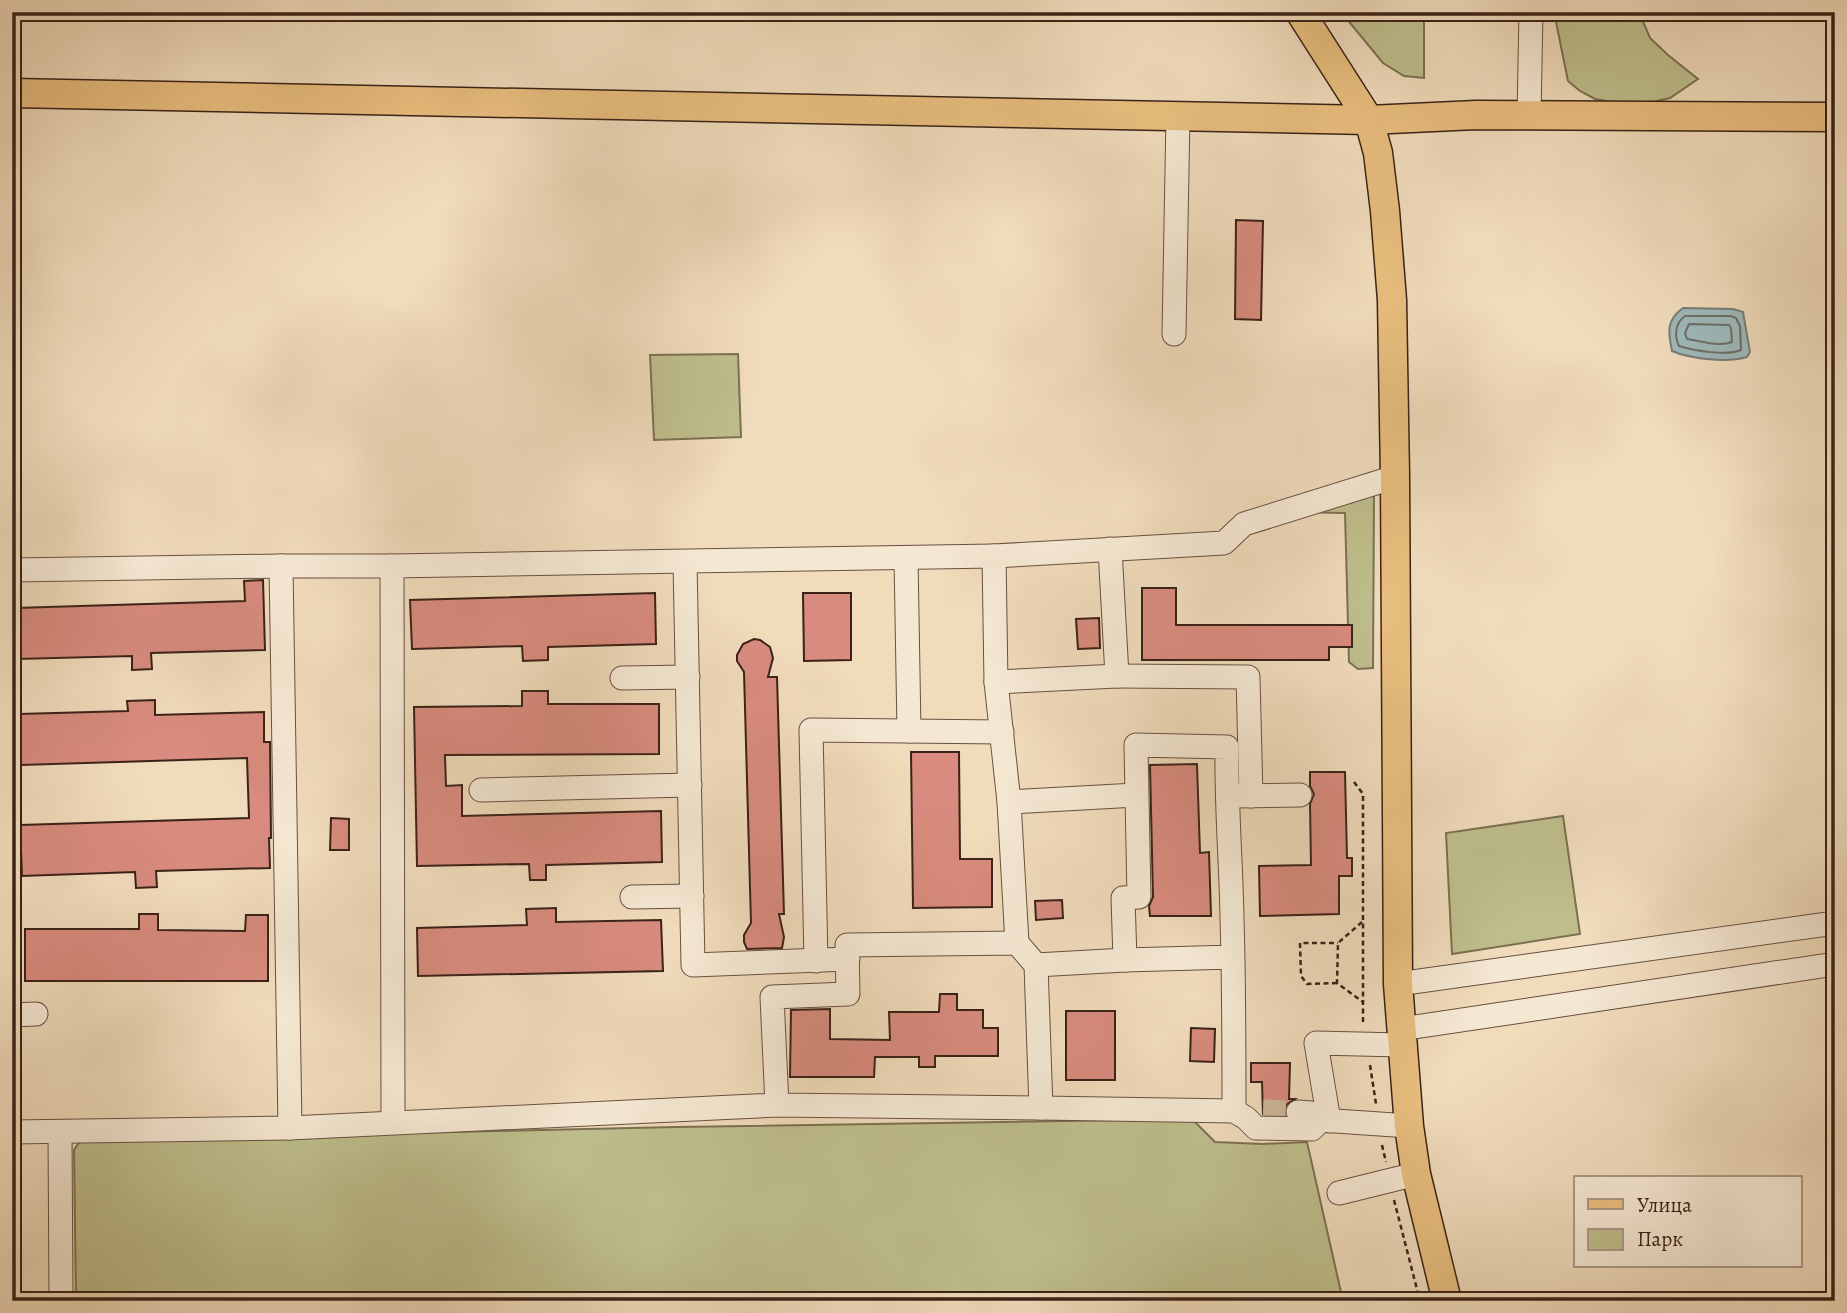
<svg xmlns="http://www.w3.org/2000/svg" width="1847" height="1313" viewBox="0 0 1847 1313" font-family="Alegreya,serif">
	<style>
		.green { fill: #bebe8c; stroke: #7c7052; stroke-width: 2 }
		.water { fill: #9eb9ba; stroke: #767d79; stroke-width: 2 }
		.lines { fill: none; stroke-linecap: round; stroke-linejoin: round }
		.shore { stroke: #6c6e69; stroke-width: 2 }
		.building { fill: #d88b7e; stroke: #3b2218; stroke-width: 2 }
		.minor-tunnel { stroke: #ccb69a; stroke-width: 23; stroke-dasharray: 23 11; stroke-linecap: butt }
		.minor-casing { stroke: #685041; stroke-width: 25 }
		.major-casing { stroke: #3b2218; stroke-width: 31 }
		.path { stroke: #3b2218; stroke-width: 2.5; stroke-dasharray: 5 3.5; stroke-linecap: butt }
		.minor { stroke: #f5e8d3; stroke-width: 23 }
		.major { stroke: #e8be7e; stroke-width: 28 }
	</style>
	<rect width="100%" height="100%" fill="#f0dbbb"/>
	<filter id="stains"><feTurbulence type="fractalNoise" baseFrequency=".00286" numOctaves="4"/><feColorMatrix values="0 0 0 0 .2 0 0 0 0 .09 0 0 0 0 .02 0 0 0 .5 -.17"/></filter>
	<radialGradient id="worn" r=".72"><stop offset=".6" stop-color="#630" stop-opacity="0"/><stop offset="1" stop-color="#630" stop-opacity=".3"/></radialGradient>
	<g class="green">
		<path d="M 1341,12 L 1424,12 L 1424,78 L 1404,76 L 1383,63 Z"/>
		<path d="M 1554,12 L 1639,12 L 1650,38 L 1668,55 L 1698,79 L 1670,98 L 1635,106 L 1595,99 L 1580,91 L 1568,81 Z"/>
		<path d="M 738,354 L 741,437 L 654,440 L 650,355 Z"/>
		<path d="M 1374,495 L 1373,668 L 1358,669 L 1349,662 L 1345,513 L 1285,512 Z"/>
		<path d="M 1563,816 L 1580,934 L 1452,954 L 1446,833 Z"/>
		<path d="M 1192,1119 L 1215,1142 L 1263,1144 L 1307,1142 L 1343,1301 L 76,1301 L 74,1150 L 84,1135 L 408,1133 L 676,1127 Z"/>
	</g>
	<path class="water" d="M 1683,308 L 1733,309 L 1743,312 L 1750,352 L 1747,357 C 1727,363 1691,359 1672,351 C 1668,332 1666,320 1683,308 Z"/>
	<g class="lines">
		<g class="shore">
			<path d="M 1685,316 L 1731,316 L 1736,318 L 1740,326 L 1741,350 C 1727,356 1695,351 1679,346 C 1674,336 1675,323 1685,316 Z"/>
			<path d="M 1689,324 L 1729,325 L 1731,328 L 1732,342 C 1719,347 1701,341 1687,339 L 1685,333 Z"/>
		</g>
	</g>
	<g class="building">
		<path d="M 1236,220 L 1263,221 L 1261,320 L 1235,319 Z"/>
		<path d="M 263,580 L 265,650 L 151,653 L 152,669 L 132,670 L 132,656 L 17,659 L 15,608 L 245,601 L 244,581 Z"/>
		<path d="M 1142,588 L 1176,588 L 1176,625 L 1352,625 L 1352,647 L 1329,647 L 1329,660 L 1142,660 Z"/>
		<path d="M 655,593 L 656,644 L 548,647 L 548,660 L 523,661 L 522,646 L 412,649 L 410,600 Z"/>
		<path d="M 803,593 L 851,593 L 851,660 L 804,661 Z"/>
		<path d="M 1099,618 L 1100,648 L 1078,649 L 1076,619 Z"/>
		<path d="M 754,639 L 760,640 L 770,647 L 773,658 L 768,677 L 777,677 L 784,914 L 779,914 L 784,937 L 782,948 L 747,949 L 744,942 L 744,935 L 751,923 L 744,672 L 737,661 L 737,655 L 743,644 Z"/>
		<path d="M 522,691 L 548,691 L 548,704 L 659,704 L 659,754 L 445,755 L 446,786 L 462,785 L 462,816 L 661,811 L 662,862 L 546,865 L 546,880 L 530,880 L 529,864 L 417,866 L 414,707 L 522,706 Z"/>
		<path d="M 155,700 L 155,715 L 264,712 L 264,742 L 270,742 L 271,838 L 269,838 L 270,868 L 156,871 L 157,887 L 136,888 L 135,872 L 22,876 L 20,825 L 249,818 L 247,758 L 21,765 L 19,714 L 128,711 L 127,701 Z"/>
		<path d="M 911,752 L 959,752 L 960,859 L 992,859 L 992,907 L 913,908 Z"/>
		<path d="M 1197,764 L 1200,853 L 1209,852 L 1211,916 L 1150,916 L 1149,906 L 1153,897 L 1150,765 Z"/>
		<path d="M 1310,772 L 1345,772 L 1347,858 L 1352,858 L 1352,876 L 1339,876 L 1339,914 L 1260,916 L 1259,866 L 1311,865 L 1310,804 L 1314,794 L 1310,786 Z"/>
		<path d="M 331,818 L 349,819 L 349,850 L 330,850 Z"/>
		<path d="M 1062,900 L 1063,918 L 1036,920 L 1035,901 Z"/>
		<path d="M 556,908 L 556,922 L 661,920 L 663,971 L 418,976 L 417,928 L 527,925 L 526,909 Z"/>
		<path d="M 139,914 L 158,914 L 158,930 L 245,931 L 246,915 L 268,915 L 268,981 L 25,981 L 25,929 L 139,929 Z"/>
		<path d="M 940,994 L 957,994 L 957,1010 L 983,1010 L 983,1028 L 998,1028 L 998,1056 L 935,1056 L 935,1067 L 919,1067 L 919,1057 L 875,1057 L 874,1077 L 790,1077 L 791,1010 L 830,1009 L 830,1039 L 890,1040 L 889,1012 L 939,1012 Z"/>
		<rect x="1066" y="1011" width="49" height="69"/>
		<path d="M 1191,1028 L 1215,1029 L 1214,1062 L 1190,1061 Z"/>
		<path d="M 1251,1063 L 1290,1063 L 1289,1099 L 1295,1099 L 1286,1105 L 1285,1115 L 1263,1114 L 1262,1082 L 1251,1082 Z"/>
	</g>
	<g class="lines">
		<path class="minor-tunnel" d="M 1263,1111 L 1298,1112"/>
		<defs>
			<g id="minor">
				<path d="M 1529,116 L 1531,12"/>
				<path d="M 1174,334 L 1178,116"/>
				<path d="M 994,556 L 1224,543 L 1244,524 L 1395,477"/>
				<path d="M 906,558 L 909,731"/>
				<path d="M 685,562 L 693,965 L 848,959"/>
				<path d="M 392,566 L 994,556 L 996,682 L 1009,802"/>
				<path d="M 12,570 L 281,566"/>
				<path d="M 1117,676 L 1248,677 L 1251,796"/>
				<path d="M 622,678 L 688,677"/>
				<path d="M 996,682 L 1117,676 L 1110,549"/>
				<path d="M 481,790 L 690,785"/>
				<path d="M 1236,796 L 1300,795"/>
				<path d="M 632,897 L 692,896"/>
				<path d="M 1017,943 L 1009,802 L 1136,795"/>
				<path d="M 1233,957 L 1125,960 L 1123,898 L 1139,897 L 1136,745 L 1227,747 C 1226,805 1231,860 1232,918 C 1234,982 1234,1047 1234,1111"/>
				<path d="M 816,961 L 811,730 L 1002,732"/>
				<path d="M 1036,965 L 1125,960"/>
				<path d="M 1398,984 L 1835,923"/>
				<path d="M 12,1015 L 36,1014"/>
				<path d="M 1401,1029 L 1835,964"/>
				<path d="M 1041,1108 L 1234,1111 L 1246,1118 L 1256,1128 L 1312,1129 L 1321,1120"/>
				<path d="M 1298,1112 L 1311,1113 L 1321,1120 L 1409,1126"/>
				<path d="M 1329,1121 L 1316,1043 L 1402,1045"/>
				<path d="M 290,1128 L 281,566 L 392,566 L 393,1122"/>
				<path d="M 12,1132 L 290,1128 L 777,1105 L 1041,1108 L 1036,965 L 1017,943 L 847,945 L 848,994 L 772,997 L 777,1105"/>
				<path d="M 60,1132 L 61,1301"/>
				<path d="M 1339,1193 L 1416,1174"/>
			</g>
			<g id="major">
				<path d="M 1300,12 L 1369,120 L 1378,153 L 1385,211 L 1392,300 L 1395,477 L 1398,984 L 1409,1126 L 1416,1174 L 1447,1301"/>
				<path d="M 12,93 L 1369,120 L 1476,115 L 1835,117"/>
			</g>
		</defs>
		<use href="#minor" class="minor-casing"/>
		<use href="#major" class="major-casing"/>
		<g class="path">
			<path d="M 1354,782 L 1363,794 L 1363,1025"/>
			<path d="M 1362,922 L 1338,943 L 1337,983 L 1363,1002"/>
			<path d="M 1337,983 L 1307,984 L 1301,976 L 1300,943 L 1338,943"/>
			<path d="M 1370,1065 L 1376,1104"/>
			<path d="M 1382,1145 L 1386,1162"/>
			<path d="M 1394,1200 L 1420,1301"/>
		</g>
		<use href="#minor" class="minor"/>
		<use href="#major" class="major"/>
	</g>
	<rect width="1847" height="1313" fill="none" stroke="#f0dbbb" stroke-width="42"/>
	<rect x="14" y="14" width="1819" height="1285" fill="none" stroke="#3b2218" stroke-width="3.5"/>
	<rect x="21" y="21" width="1805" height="1271" fill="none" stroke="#3b2218" stroke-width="2"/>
	<rect x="1574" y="1176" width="228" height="91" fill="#f5e8d3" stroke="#ab9988" stroke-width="2"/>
	<rect x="1588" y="1199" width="35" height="10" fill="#e8be7e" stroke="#ab9988" stroke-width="2"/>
	<text x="1637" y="1212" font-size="21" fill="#3b2218">Улица</text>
	<rect x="1588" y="1229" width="35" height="21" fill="#bebe8c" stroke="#ab9988" stroke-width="2"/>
	<text x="1637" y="1246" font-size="21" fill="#3b2218">Парк</text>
	<rect width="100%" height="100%" filter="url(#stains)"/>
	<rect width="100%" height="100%" fill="url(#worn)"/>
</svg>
